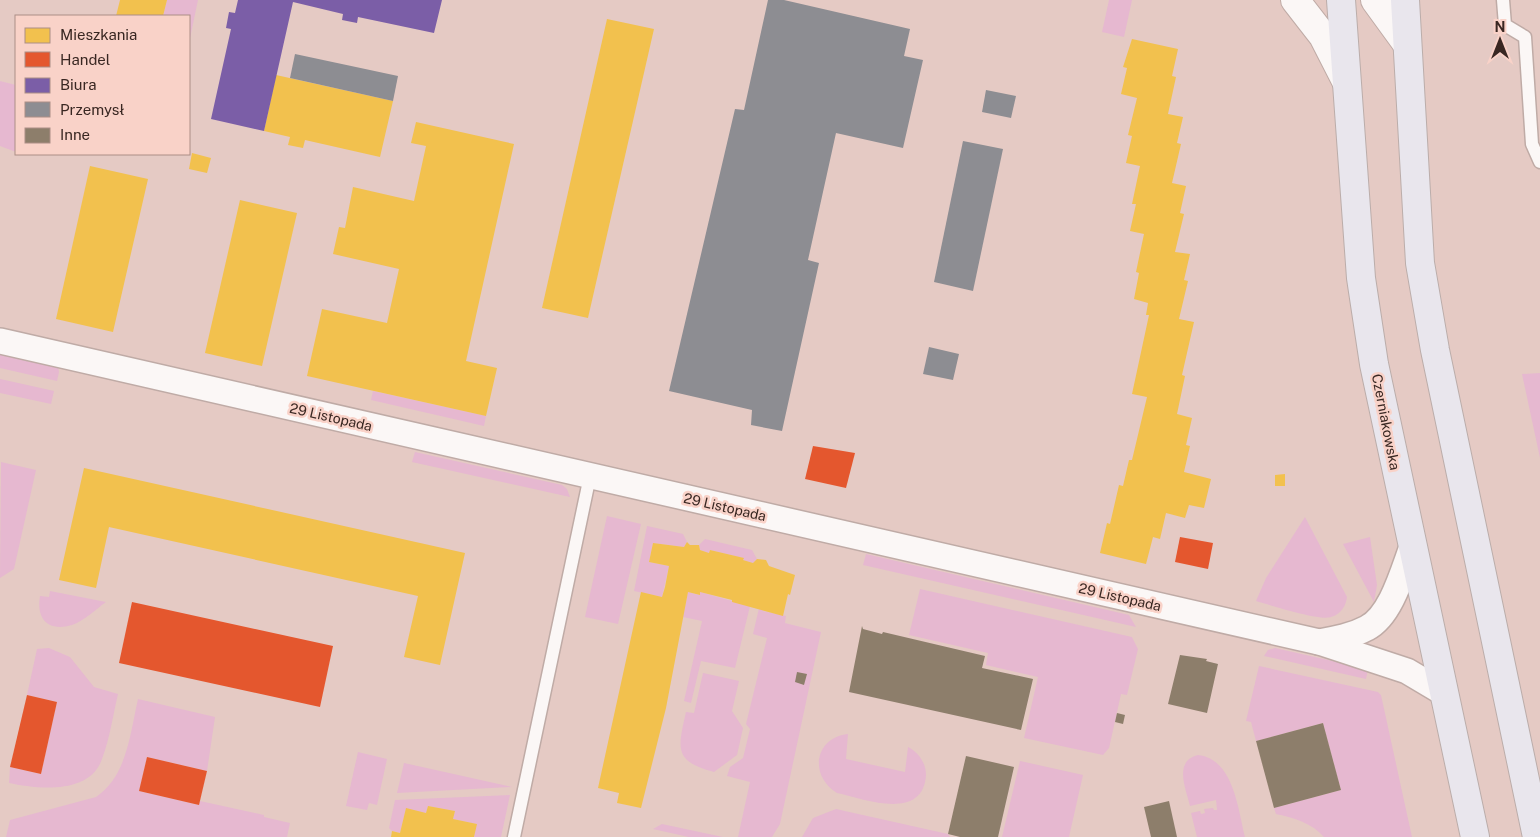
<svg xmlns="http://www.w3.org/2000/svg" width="1540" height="837" viewBox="0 0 1540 837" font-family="'Public Sans',sans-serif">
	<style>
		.green { fill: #e6b8d0 }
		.homes { fill: #f2c14e }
		.shops { fill: #e4572e }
		.offices { fill: #7b5ea7 }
		.industry { fill: #8d8d92 }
		.building { fill: #8d7e6b }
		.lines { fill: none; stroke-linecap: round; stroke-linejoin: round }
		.service-casing { stroke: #bfaba6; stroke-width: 15 }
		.minor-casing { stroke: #bfaba6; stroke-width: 28 }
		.tertiary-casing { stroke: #bfaba6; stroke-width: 30 }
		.primary-casing { stroke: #bbadaa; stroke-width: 30 }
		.service { stroke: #fbf7f6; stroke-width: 12 }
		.minor { stroke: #fbf7f6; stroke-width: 25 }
		.tertiary { stroke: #fbf7f6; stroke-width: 28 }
		.primary { stroke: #e9e6ed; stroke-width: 28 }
		.labels { text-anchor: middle; stroke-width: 5; stroke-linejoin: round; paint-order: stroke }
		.street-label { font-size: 14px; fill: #392722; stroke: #f9d2c8 }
	</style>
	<rect width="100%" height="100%" fill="#e5cac4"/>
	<g class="green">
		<path d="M 167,0 L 198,0 L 189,43 L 189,16 L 163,16 Z"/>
		<path d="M 1109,0 L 1132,0 L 1124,37 L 1102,32 Z"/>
		<path d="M 0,81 L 16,85 L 16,152 L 0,146 Z"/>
		<path d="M 0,354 L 58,367 L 59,372 L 57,381 L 0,368 Z"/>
		<path d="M 1540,373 L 1540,458 L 1522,374 Z"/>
		<path d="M 0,379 L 54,391 L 51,404 L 0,393 Z"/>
		<path d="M 373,391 L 486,416 L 484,426 L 371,400 Z"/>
		<path d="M 415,452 L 562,485 L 567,489 L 570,497 L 412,462 Z"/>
		<path d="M 1,462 L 36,470 L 14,569 L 0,578 Z"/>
		<path d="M 607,516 L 641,524 L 618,624 L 585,617 Z"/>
		<path d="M 1305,517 L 1347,597 C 1346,606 1341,614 1331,617 C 1320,621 1270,605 1256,601 L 1266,578 Z"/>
		<path d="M 647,526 L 683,534 L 687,542 L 684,547 L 653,543 L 649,562 L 669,566 L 662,597 L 634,591 Z"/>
		<path d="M 1370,537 L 1377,585 L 1374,602 L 1343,544 Z"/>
		<path d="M 705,539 L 752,550 L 757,559 L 753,563 L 743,560 L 743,558 L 710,550 L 709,553 L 700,550 L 699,545 Z"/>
		<path d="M 866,554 L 1129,615 L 1136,627 L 863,565 Z"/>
		<path d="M 920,589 L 1132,637 L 1138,649 L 1127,695 L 1121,694 L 1109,748 L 1103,755 L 1024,738 L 1038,677 L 986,665 L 988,653 L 909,635 Z"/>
		<path d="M 50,591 L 106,602 C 95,610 84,621 72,625 C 48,632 36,619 40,596 L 49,597 Z"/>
		<path d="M 688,592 L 699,595 L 700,592 L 750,606 L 735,668 L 701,661 L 691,703 L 684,701 L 702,621 L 683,617 Z"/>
		<path d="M 759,608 L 763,609 L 763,611 L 786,616 L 785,623 L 821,632 L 780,824 L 772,837 L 738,837 L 750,782 L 727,776 L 730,767 L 743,758 L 750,729 L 746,724 L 767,638 L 753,634 Z"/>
		<path d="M 49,648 L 70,657 L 94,687 L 118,694 C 113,715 110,738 102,759 C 90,795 37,789 9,783 L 10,767 L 41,774 L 57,702 L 27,695 L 37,649 Z"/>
		<path d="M 1275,648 L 1368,669 L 1366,679 L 1264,656 L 1268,650 Z"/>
		<path d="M 1259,666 L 1378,692 L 1381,695 L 1412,837 L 1324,837 C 1312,823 1294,818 1276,814 L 1274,808 L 1341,790 L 1323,723 L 1256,741 L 1251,722 L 1246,721 Z"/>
		<path d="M 703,673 L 739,681 L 732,711 L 743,728 L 737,755 L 714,772 C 673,761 678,748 686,712 L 694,713 Z"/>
		<path d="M 138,699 L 215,717 L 207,771 L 147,757 L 139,791 L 199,805 L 200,801 L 264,815 L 264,817 L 290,823 L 287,837 L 6,837 L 10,820 L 96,797 C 127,776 130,734 138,699 Z"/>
		<path d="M 848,734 L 846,759 L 905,772 L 908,747 C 919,753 926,763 926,775 C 923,822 864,799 837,793 C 809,776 814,738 848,734 Z"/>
		<path d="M 358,752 L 387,759 L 377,805 L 369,803 L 367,810 L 346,806 Z"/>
		<path d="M 1198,755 C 1234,759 1238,810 1245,837 L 1197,837 L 1191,813 L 1200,811 L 1201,814 L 1205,813 L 1204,809 L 1213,808 L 1214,810 L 1217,810 L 1216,800 L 1190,806 C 1186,789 1173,761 1198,755 Z"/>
		<path d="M 1020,761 L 1083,775 L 1069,837 L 1002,837 Z"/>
		<path d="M 404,763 L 512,787 L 397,793 Z"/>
		<path d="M 510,795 L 501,837 L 474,837 L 476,824 L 453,819 L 455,811 L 428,806 L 426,813 L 406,809 L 400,833 L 392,831 L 389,828 L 395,800 Z"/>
		<path d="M 836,809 L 948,834 L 950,837 L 802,837 L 813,818 Z"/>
		<path d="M 662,824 L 723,837 L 689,837 L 653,829 Z"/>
	</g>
	<g class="homes">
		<path d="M 120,0 L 167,0 L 163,16 L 116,16 Z"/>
		<path d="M 607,19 L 654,29 L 588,318 L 542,308 Z"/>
		<path d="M 1132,39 L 1178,49 L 1172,76 L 1176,77 L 1168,114 L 1183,117 L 1177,143 L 1181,144 L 1172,183 L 1186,186 L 1180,213 L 1184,214 L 1175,252 L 1190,254 L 1184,280 L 1188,281 L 1179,319 L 1194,322 L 1182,375 L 1185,376 L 1177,414 L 1192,418 L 1186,445 L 1190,446 L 1184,472 L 1211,479 L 1204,508 L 1189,505 L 1185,518 L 1166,513 L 1160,539 L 1153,537 L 1146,564 L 1100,553 L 1107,523 L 1110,524 L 1119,485 L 1123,486 L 1129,460 L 1132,460 L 1147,397 L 1132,394 L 1149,315 L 1146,315 L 1148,303 L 1134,299 L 1139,273 L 1136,272 L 1144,234 L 1130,231 L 1136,204 L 1132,204 L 1140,166 L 1126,163 L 1132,136 L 1128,135 L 1137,98 L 1121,94 L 1127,68 L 1123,67 Z"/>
		<path d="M 276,75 L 393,101 L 380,157 L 305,140 L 303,148 L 288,145 L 290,137 L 264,131 Z"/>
		<path d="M 416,122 L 514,144 L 466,361 L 497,368 L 486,416 L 307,376 L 322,309 L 387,323 L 399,269 L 333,254 L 339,227 L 345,228 L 353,187 L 414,201 L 426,146 L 411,143 Z"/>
		<path d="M 192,153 L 211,158 L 207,173 L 189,169 Z"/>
		<path d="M 90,166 L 148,179 L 113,332 L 56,319 Z"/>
		<path d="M 240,200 L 297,213 L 262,366 L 205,353 Z"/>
		<path d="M 84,468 L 465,553 L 440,665 L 404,657 L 418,596 L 109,527 L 96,588 L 59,580 Z"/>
		<path d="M 1285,474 L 1285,486 L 1275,486 L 1275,475 Z"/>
		<path d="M 687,542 L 690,545 L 699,545 L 700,550 L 709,553 L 710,550 L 744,558 L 743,560 L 753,563 L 757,559 L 766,560 L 769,566 L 795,575 L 790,595 L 788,594 L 783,616 L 732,602 L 732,600 L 700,592 L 700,595 L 688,592 L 666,708 L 641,808 L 617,803 L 619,793 L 598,788 L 641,592 L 662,597 L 665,587 L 669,566 L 649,562 L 653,543 L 684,547 Z"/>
		<path d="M 428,806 L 455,811 L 453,819 L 477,824 L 474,837 L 391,837 L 392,831 L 400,833 L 406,808 L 426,813 Z"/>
	</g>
	<g class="shops">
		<path d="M 813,446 L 855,453 L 846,488 L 805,479 Z"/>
		<path d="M 1180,537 L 1213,543 L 1208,569 L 1175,562 Z"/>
		<path d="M 132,602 L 333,646 L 320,707 L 119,663 Z"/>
		<path d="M 27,695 L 57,702 L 41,774 L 10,767 Z"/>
		<path d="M 147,757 L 207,771 L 199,805 L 139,791 Z"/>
	</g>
	<path class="offices" d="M 238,0 L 442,0 L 434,33 L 358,17 L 357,23 L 342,20 L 343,14 L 293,2 L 264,131 L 211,119 L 231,29 L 226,28 L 229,12 L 235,13 Z"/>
	<g class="industry">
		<path d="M 768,0 L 784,0 L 910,29 L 904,56 L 923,60 L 903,148 L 836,133 L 808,260 L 819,263 L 782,431 L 751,425 L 752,410 L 669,391 L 735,109 L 744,110 Z"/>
		<path d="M 295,54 L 398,76 L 393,101 L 290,78 Z"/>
		<path d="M 986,90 L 1016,96 L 1011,118 L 982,112 Z"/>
		<path d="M 963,141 L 1003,149 L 973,291 L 934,282 Z"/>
		<path d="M 929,347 L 959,354 L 953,380 L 923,374 Z"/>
	</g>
	<g class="building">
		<path d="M 862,626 L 863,629 L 882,634 L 883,632 L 985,656 L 982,668 L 1033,679 L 1021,730 L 849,692 Z"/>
		<path d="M 1180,655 L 1207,659 L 1206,661 L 1218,664 L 1207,713 L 1168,704 Z"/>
		<path d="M 797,672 L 807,674 L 804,685 L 795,682 Z"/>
		<path d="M 1117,713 L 1125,715 L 1123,724 L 1115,722 Z"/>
		<path d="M 1323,723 L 1341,790 L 1274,808 L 1256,741 Z"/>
		<path d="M 966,756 L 1014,767 L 998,837 L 960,837 L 948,834 Z"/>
		<path d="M 1169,801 L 1177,837 L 1151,837 L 1144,807 Z"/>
	</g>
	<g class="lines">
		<defs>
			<g id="service">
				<path d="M 1503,0 L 1505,25 L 1525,37 L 1532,144 L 1540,162"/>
				<path d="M 514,837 L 590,476"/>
			</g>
			<g id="minor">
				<path d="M 0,341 L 1319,642 L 1407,671 L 1444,693"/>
				<path d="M 1319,642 C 1336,639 1352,636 1367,628 C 1391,616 1403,571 1412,547"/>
			</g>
			<g id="tertiary">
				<path d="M 1295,0 L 1323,36 L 1346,81"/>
				<path d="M 1375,0 L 1407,44"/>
			</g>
			<g id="primary">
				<path d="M 1341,0 L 1361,278 L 1374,364 L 1475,837"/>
				<path d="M 1405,0 L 1420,263 L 1435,350 L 1537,837"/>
			</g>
		</defs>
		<use href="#service" class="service-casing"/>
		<use href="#minor" class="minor-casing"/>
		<use href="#tertiary" class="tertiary-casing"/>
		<use href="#primary" class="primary-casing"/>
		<use href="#service" class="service"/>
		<use href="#minor" class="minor"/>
		<use href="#tertiary" class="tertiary"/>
		<use href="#primary" class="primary"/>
	</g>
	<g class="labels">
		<g class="street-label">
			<text transform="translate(331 417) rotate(13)" y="5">29 Listopada</text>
			<text transform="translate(1386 422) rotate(79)" y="5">Czerniakowska</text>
			<text transform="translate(725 507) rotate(13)" y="5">29 Listopada</text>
			<text transform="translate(1120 597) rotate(13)" y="5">29 Listopada</text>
		</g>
	</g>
	<rect x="15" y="15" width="175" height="140" fill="#f9d2c8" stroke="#ac8e86"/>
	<rect x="25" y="28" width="25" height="15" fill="#f2c14e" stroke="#ac8e86"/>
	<text x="60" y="40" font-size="15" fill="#392722">Mieszkania</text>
	<rect x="25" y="52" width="25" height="15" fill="#e4572e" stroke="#ac8e86"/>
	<text x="60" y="65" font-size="15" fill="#392722">Handel</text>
	<rect x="25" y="78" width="25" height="15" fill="#7b5ea7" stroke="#ac8e86"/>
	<text x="60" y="90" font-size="15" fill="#392722">Biura</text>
	<rect x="25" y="102" width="25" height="15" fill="#8d8d92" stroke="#ac8e86"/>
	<text x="60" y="115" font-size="15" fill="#392722">Przemysł</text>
	<rect x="25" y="128" width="25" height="15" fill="#8d7e6b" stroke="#ac8e86"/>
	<text x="60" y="140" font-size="15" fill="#392722">Inne</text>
	<g transform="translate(1500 40)" stroke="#f9d2c8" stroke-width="4" paint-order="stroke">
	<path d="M0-4L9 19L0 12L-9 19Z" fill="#392722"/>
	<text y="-8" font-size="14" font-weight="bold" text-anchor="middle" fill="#392722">N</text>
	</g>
</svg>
